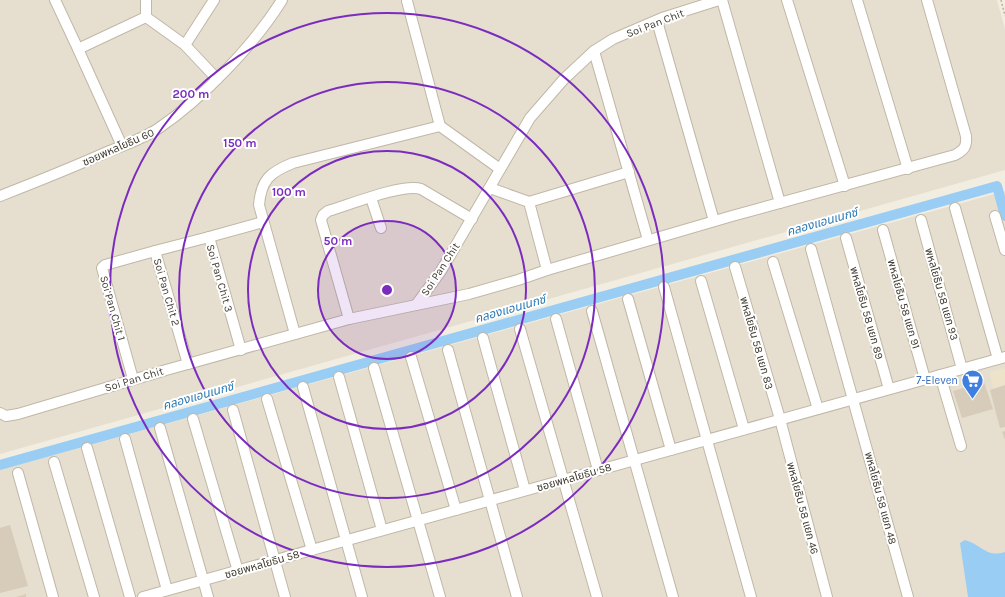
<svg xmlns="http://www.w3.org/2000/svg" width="1005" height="597" viewBox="0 0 1005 597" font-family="Karla,'Noto Sans Thai',sans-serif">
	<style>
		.residential { fill: #e6dfcf }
		.education { fill: #ece3ca }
		.water { fill: #99cdf3 }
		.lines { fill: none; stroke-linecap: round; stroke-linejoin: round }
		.canal { stroke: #99cdf3; stroke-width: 10 }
		.building { fill: #d7cbb9 }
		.street-casing { stroke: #c0b8a7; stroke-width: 12 }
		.path { stroke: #c0b194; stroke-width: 1.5; stroke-dasharray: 2 2; stroke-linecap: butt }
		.street { stroke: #fff; stroke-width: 10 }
		.ring { fill: none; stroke: #7b2cbf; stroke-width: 2 }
		.labels { text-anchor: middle; stroke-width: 4; stroke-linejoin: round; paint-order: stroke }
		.street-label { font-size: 11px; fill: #433d32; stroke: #fff }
		.shop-label { font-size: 11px; fill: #366cbe; stroke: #fff; text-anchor: end }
		.water-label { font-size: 12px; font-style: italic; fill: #2777b3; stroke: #fff }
		.centre { fill: #7b2cbf; stroke: #fff; stroke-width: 2 }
		.ring-label { font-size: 12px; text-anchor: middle; font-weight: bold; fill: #7b2cbf; stroke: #fff; stroke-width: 4; stroke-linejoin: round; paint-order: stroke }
	</style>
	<rect width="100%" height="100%" fill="#f2ede1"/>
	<g class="residential">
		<path d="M 0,0 L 997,0 L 1005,29 L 1005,170 L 0,454 Z"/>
		<path d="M 1005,191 L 1005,597 L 0,597 L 0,470 Z"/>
	</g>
	<path class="education" d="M 1005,368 L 1005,431 L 989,372 Z"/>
	<path class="water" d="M 965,540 C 982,545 986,558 1005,552 L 1005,597 L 968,597 L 960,543 Z"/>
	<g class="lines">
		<path class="canal" d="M 0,465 L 997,186 L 1005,216"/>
	</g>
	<g class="building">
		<path d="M 984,382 L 993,409 L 962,418 L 953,391 Z"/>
		<path d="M 1005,385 L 1005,427 L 1000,428 L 990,390 Z"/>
		<path d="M 1005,431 L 1005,440 L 1002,432 Z"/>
		<path d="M 10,525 L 28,586 L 0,593 L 0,528 Z"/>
		<path d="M 26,594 L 26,597 L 16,597 Z"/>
	</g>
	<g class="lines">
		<defs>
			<g id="street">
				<path d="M 55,0 L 78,49 L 146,17 L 185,45 L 217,79"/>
				<path d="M 146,0 L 146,17"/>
				<path d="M 722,0 L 780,203"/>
				<path d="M 787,0 L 845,186"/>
				<path d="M 857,0 L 908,169"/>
				<path d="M 407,1 L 440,126"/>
				<path d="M 657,21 L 714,221"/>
				<path d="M 185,45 L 214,0"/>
				<path d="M 78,49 L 122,146"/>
				<path d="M 594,51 L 648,240"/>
				<path d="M 490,188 L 529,202 L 547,270"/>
				<path d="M 0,196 C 36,182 71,168 107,152 C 124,145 143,139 159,128 C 203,98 254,45 282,0"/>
				<path d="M 371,198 L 381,228"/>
				<path d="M 529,202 L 629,172"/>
				<path d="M 955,208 L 998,359"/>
				<path d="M 995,216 L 1005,250"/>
				<path d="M 921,220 L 962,369"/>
				<path d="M 883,230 L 925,379"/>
				<path d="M 846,238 L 889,389"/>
				<path d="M 811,249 L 908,597"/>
				<path d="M 773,262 L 818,409"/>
				<path d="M 735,267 L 780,419 L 827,597"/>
				<path d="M 701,281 L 744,429"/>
				<path d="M 664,287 L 751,597"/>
				<path d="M 628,299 L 671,450"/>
				<path d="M 416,305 L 441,271 L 530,118 L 564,79 L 594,51 L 613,39 L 662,18 L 719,0"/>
				<path d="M 592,311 L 673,597"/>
				<path d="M 349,319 L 321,220 L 323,215 L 328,211 C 349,205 403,183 421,189 L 472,219"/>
				<path d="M 556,319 L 598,470"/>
				<path d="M 520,329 L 597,597"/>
				<path d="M 295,334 L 259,205 C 261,180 270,172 293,163 L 440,126 L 500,169"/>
				<path d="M 483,338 L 525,490"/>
				<path d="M 241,350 L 209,237 L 263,222"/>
				<path d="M 448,350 L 517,597"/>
				<path d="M 411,357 L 456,510"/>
				<path d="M 188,364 L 155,251 L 209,237"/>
				<path d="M 374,368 L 440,597"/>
				<path d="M 940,375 L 961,446"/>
				<path d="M 339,377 L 382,530"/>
				<path d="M 133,379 L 102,268 L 105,265 L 155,251"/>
				<path d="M 303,387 L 362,597"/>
				<path d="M 267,399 L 312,550"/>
				<path d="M 233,410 L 285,597"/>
				<path d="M 0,413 L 6,416 L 18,414 L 166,370 L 349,319 L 469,294 L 518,280 L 547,270 L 732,216 L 955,155 C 964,150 967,147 966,136 L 927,0"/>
				<path d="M 193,419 L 238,571"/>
				<path d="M 160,428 L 208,597"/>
				<path d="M 125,439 L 167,590"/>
				<path d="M 87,448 L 130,597"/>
				<path d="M 54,462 L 94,597"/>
				<path d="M 18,473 L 53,597"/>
				<path d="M 143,597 L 1005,357"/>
			</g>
		</defs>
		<use href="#street" class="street-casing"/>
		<path class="path" d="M 1001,0 L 1005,16"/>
		<use href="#street" class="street"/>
	</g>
	<circle cx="387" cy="290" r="69" fill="#7b2cbf" fill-opacity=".12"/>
	<g class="ring">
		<circle cx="387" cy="290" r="69"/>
		<circle cx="387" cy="290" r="139"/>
		<circle cx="387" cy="290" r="208"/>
		<circle cx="387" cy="290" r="277"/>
	</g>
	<defs>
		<symbol id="supermarket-pin" viewBox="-11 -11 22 30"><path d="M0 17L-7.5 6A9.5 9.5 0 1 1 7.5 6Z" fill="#3f7fe0" stroke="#fff"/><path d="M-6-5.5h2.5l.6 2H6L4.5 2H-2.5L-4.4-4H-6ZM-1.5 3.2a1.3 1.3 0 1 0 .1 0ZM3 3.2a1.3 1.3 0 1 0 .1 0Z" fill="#fff"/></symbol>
	</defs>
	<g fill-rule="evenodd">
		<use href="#supermarket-pin" x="960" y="368" width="25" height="34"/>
	</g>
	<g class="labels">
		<g class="street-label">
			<text transform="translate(655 23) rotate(-21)" y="4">Soi Pan Chit</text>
			<text transform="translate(118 147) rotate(-24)" y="4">ซอยพหลโยธิน 60</text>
			<text transform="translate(440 269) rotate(-57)" y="4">Soi Pan Chit</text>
			<text transform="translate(220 278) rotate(74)" y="4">Soi Pan Chit 3</text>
			<text transform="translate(167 292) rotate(74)" y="4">Soi Pan Chit 2</text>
			<text transform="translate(942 294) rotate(74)" y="4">พหลโยธิน 58 แยก 93</text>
			<text transform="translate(904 304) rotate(74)" y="4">พหลโยธิน 58 แยก 91</text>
			<text transform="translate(113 308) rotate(74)" y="4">Soi Pan Chit 1</text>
			<text transform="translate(867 313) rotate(74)" y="4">พหลโยธิน 58 แยก 89</text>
			<text transform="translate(757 343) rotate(74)" y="4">พหลโยธิน 58 แยก 83</text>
			<text transform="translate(134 379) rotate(-17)" y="4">Soi Pan Chit</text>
			<text transform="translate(574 477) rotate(-16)" y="4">ซอยพหลโยธิน 58</text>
			<text transform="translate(881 498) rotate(75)" y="4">พหลโยธิน 58 แยก 48</text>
			<text transform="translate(803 508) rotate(75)" y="4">พหลโยธิน 58 แยก 46</text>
			<text transform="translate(262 564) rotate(-16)" y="4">ซอยพหลโยธิน 58</text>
		</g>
		<g class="shop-label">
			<text x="958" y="384">7-Eleven</text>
		</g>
		<g class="water-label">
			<text transform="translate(822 222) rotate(-16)" y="4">คลองแอนเนกซ์</text>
			<text transform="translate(510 309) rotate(-16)" y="4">คลองแอนเนกซ์</text>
			<text transform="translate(198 396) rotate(-16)" y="4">คลองแอนเนกซ์</text>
		</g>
	</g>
	<circle cx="387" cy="290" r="6" class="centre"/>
	<g class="ring-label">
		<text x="191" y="98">200 m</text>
		<text x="240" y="147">150 m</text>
		<text x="289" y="196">100 m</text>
		<text x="338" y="245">50 m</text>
	</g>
</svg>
